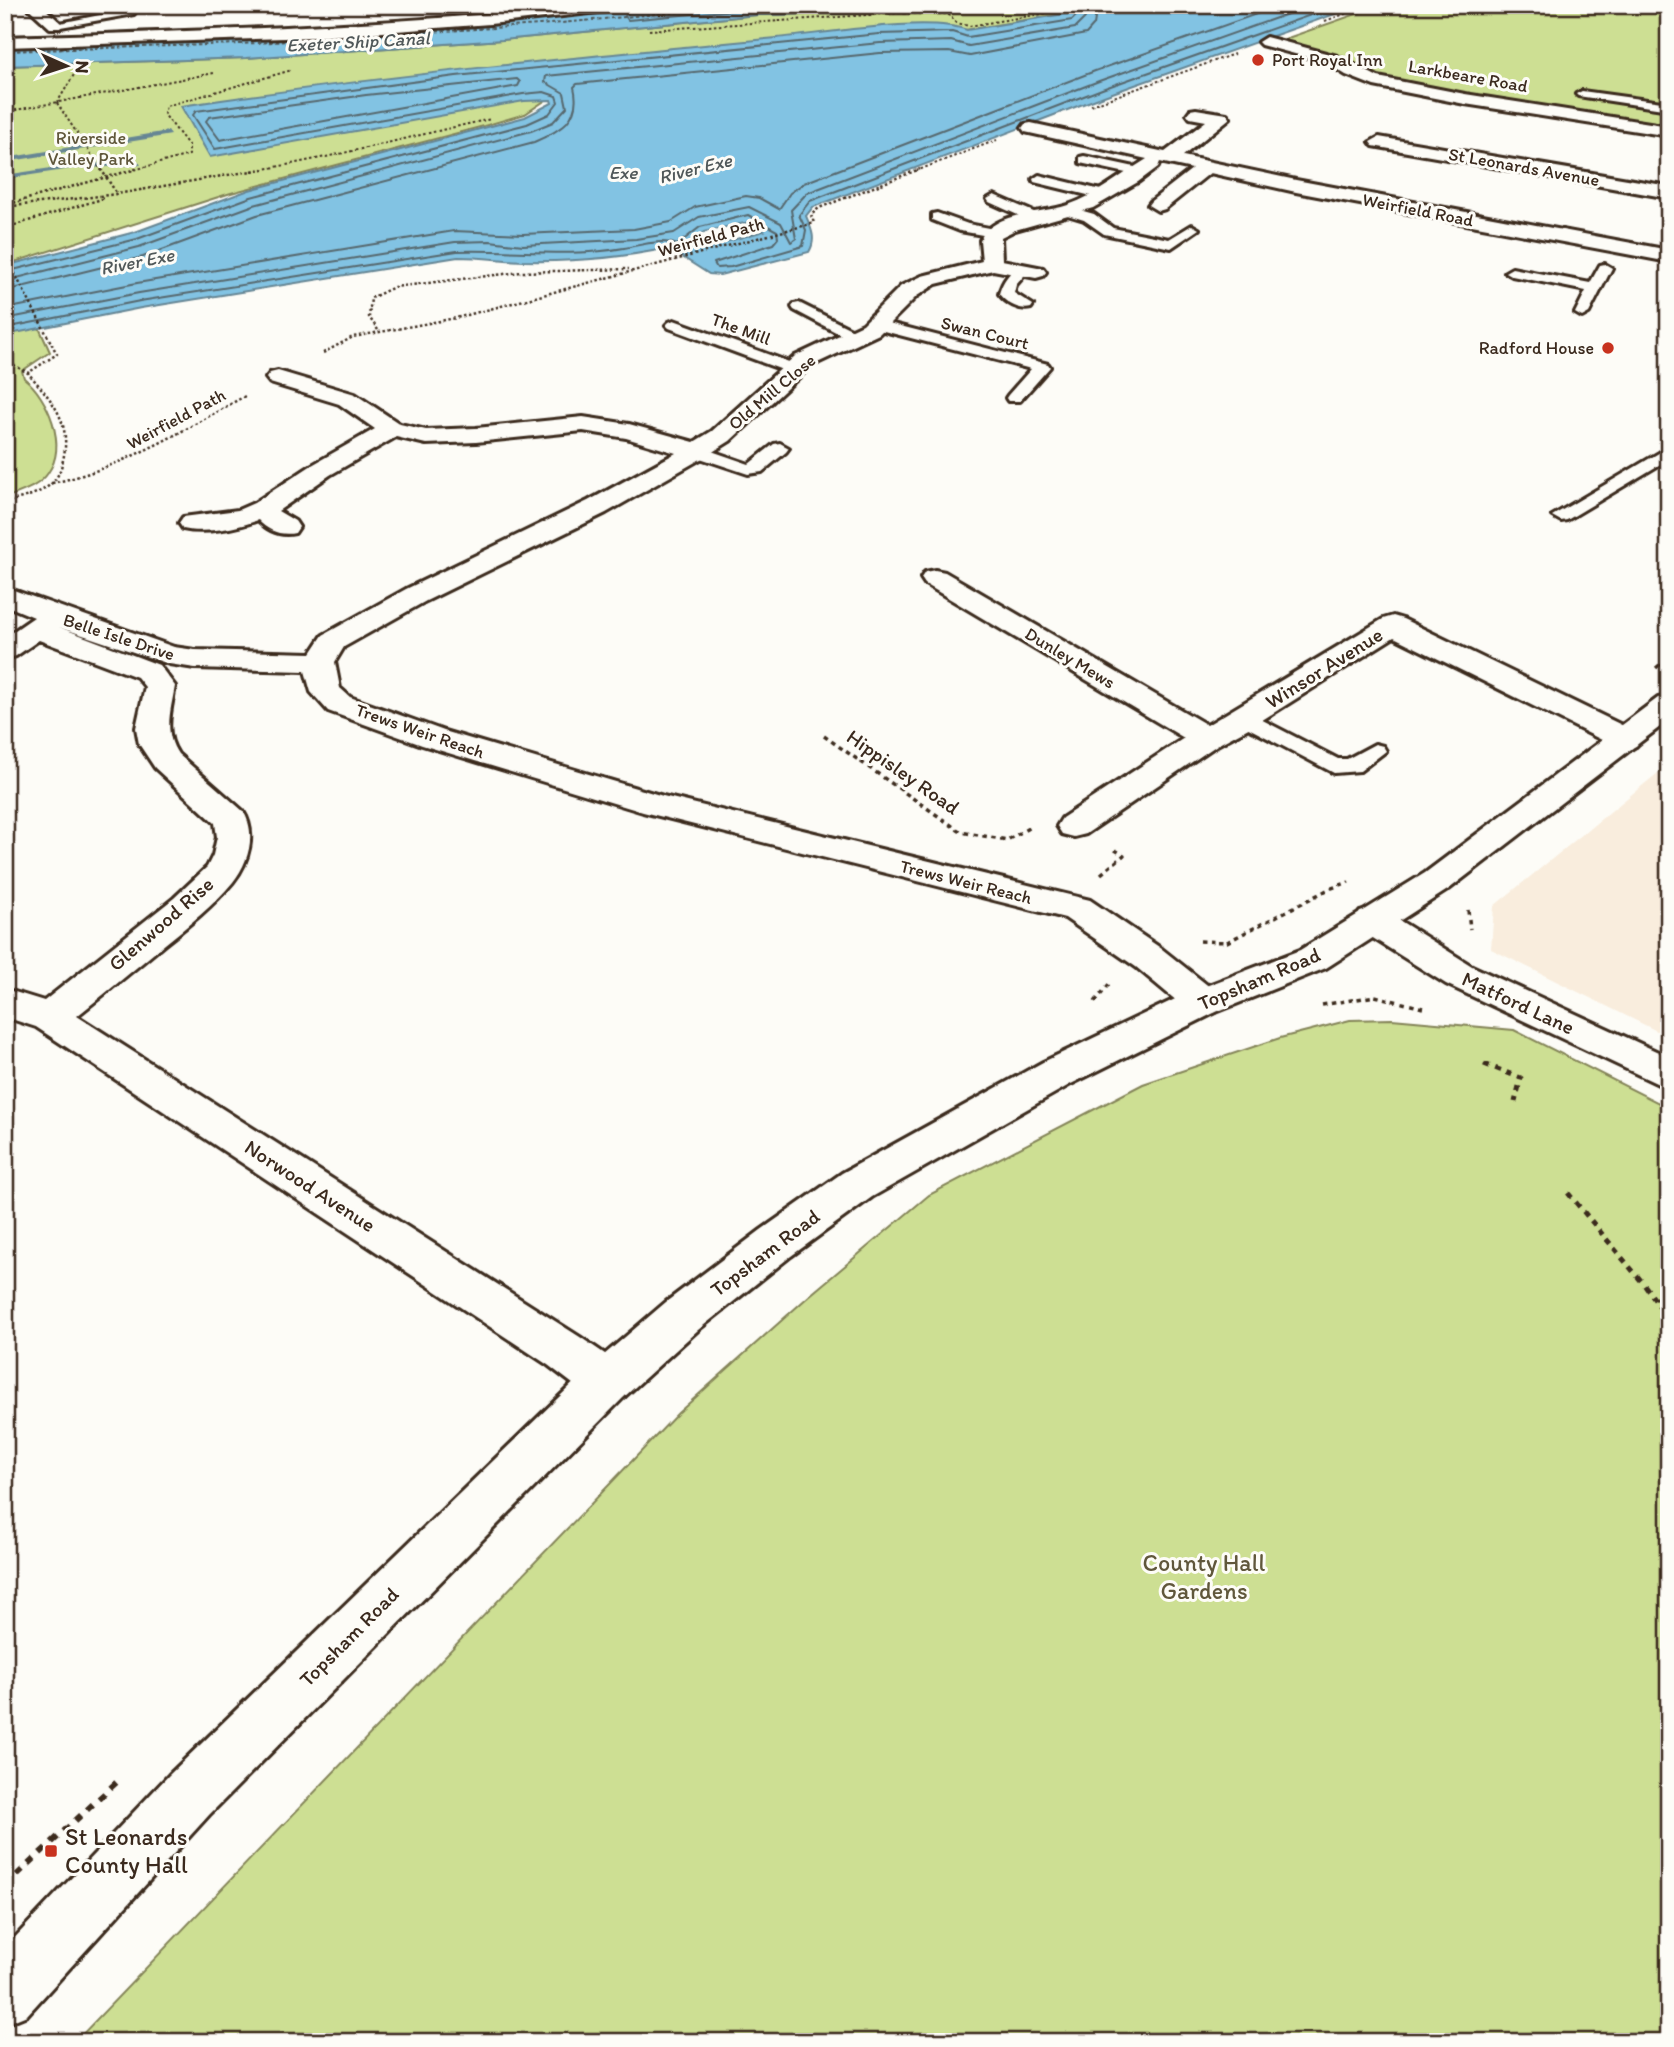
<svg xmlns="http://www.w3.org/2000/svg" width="1674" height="2047" viewBox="0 0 1674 2047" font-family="Itim,sans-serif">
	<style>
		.built { fill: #f9eddd }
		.green { fill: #cddf93; stroke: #848458; stroke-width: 2 }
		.water { fill: #82c3e3; stroke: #668694; stroke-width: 2; fill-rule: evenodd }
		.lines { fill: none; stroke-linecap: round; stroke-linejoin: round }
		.shore { stroke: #57676d; stroke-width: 2 }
		.stream { fill: #668694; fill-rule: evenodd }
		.ferry { stroke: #505859; stroke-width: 2; stroke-dasharray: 3.5 2.5; stroke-linecap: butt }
		.lane-casing { stroke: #3b2a1e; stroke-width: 6 }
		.street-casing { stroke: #3b2a1e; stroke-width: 6 }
		.primary-casing { stroke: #3b2a1e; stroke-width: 6 }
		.path-far4 { stroke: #3b2a1e; stroke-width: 2; stroke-dasharray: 2.5 2.5; stroke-linecap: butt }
		.path-far3 { stroke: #3b2a1e; stroke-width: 2.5; stroke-dasharray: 2.5 2.5; stroke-linecap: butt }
		.path-far2 { stroke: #3b2a1e; stroke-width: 3.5; stroke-dasharray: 4.5 4.5; stroke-linecap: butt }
		.path-far1 { stroke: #3b2a1e; stroke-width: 5; stroke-dasharray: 6 6; stroke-linecap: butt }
		.path { stroke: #3b2a1e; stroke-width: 6; stroke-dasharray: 8 8; stroke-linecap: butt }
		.lane { fill: #fdfcf7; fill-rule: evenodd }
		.street { fill: #fdfcf7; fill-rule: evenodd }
		.primary { fill: #fdfcf7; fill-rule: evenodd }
		.path-bridge-far1 { stroke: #3b2a1e; stroke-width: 2; stroke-dasharray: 2.5 2.5; stroke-linecap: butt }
		.path-bridge { stroke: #3b2a1e; stroke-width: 2.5; stroke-dasharray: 2.5 2.5; stroke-linecap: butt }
		.poi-dot { fill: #c8321e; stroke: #fdfcf7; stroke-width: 2.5 }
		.labels { text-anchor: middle; stroke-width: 6; stroke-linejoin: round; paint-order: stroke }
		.far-poi-label { font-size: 18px; fill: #3b2a1e; stroke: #fdfcf7; text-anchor: start }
		.far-street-label { font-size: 18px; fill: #3b2a1e; stroke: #fdfcf7 }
		.far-park-label { font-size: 18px; fill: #60573b; stroke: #fdfcf7 }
		.far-water-label { font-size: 19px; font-style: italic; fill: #505859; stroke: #fdfcf7 }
		.street-label { font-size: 21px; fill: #3b2a1e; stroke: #fdfcf7 }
		.near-park-label { font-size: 24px; fill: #60573b; stroke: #fdfcf7 }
		.near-poi-label { font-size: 24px; fill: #3b2a1e; stroke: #fdfcf7; text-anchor: start }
	</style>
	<rect width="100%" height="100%" fill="#fdfcf7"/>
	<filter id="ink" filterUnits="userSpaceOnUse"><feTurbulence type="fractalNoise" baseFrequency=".0143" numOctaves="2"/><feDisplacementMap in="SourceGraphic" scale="14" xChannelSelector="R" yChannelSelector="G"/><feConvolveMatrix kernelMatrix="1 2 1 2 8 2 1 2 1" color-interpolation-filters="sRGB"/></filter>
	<g filter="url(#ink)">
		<path class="built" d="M 1669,764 L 1669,1037 L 1491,949 L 1494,906 Z"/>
		<g class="green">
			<path d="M 985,5 L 1053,7 L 1062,9 L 1062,14 L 549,98 L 525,114 L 484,126 L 231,193 L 5,265 L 5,66 L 246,58 L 502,40 L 757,15 L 860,13 L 877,6 Z"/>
			<path d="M 1382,5 L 1669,5 L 1669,128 L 1454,94 L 1385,78 L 1279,41 Z"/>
			<path d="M 32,312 L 50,352 L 22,371 L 24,378 C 48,397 68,445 48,473 C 39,487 20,492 5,498 L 5,322 Z"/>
			<path d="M 1392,1019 L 1514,1030 L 1669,1108 L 1669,2042 L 75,2042 L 678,1413 L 809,1296 L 929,1195 L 1143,1084 L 1280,1038 L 1350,1020 Z"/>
		</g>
		<g class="water">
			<path d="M 651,5 L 883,5 L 883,8 L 860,13 L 757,15 L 502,40 L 246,58 L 5,66 L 5,46 L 232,40 L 462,25 Z"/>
			<path d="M 1010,5 L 1360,5 L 1104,96 L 813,207 L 806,216 C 811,228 817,239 809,252 L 720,275 L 709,274 L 668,248 C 621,258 571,262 523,261 C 501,260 480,257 458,257 L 141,308 L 5,335 L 5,266 L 135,232 L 249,190 L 525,117 L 552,103 L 551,100 L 524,101 L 210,157 L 181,106 C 379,76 578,57 777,38 C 822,34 928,15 967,30 L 1071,13 L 1071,9 ZM 749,222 L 764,231 L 698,250 L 687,244 L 704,232 Z"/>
		</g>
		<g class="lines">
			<g class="shore">
				<path d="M 630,9 L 625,16 L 628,20 L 756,8 L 862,5"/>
				<path d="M 517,79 L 520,82 L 518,86 L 220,140 L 206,121 L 209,117 L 366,95 Z"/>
				<path d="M 5,272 L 137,239 L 251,197 L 527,124 L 549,114 L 558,102 L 556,96 L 544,92 L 523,94 L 215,149 L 193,115 L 196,111 L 456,76 L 879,34 L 952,32 L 968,37 L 1072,20 L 1078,14 L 1077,5"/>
				<path d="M 5,281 L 139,247 L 254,205 L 531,131 L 553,122 L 567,107 L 564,93 L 545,82 L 546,76 L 880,43 L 951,41 L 969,46 L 1075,28 L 1085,18 L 1086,5"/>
				<path d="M 5,291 L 143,257 L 257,215 L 534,142 C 560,131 582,119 574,87 L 577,84 L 880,53 L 949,52 L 970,56 L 1086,34 L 1094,25 L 1097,5"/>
				<path d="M 5,309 L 137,283 L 454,231 L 523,234 L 634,229 L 671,222 L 695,207 L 746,196 L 759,198 L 779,209 L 790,193 L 804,183 L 1095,71 L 1282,5"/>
				<path d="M 5,319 L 139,293 L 455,242 L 490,241 L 523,245 L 636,239 L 674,233 L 699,217 L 749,207 L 781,223 L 791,242 L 796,239 L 791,210 L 807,193 L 1099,81 L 1313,5"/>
				<path d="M 5,328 L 140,301 L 457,251 C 513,249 569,258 624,248 C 642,245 661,238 677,245 L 700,227 L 748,215 L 777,231 L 778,238 L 773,244 L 714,263 L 717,268 L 731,267 L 803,246 L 806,230 L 799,215 L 810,201 L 1102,89 L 1339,5"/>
			</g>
			<g class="stream">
				<path d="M 168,131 L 171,135 L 5,162 L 5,158 Z"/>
				<path d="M 138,161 L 141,165 L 71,169 L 5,179 L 5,175 L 71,165 Z"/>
			</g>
			<path class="ferry" d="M 5,51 L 241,44 L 540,25 L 709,9 L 819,5"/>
			<defs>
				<g id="lane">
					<path d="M 130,9 L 135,12 L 134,14 L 55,28 L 50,25 Z"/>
					<path d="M 1582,91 L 1669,103 L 1669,110 L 1578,96 L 1576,94 Z"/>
					<path d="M 1084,156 L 1144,169 L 1146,172 L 1140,176 L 1080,163 L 1080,157 Z"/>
					<path d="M 1039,175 L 1109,192 L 1110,195 L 1104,199 L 1034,182 L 1033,179 Z"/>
					<path d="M 994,195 L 1043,216 L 1045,219 L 1043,222 L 1033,222 L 989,202 L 987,199 Z"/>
					<path d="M 1069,207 L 1094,214 L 1113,228 L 1169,239 L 1192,225 L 1199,229 L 1171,248 L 1104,234 L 1084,220 L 1064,214 L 1062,211 Z"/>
					<path d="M 937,213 L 968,224 L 999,230 L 1001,233 L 994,237 L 960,231 L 932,220 L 932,214 Z"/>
					<path d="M 1605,264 L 1612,268 L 1589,313 L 1582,317 L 1575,313 L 1586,291 L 1512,276 L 1505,272 L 1512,268 L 1590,283 L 1600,265 Z"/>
					<path d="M 1023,265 L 1030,269 L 1016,285 L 1014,293 L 1033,305 L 1031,308 C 1019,311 1006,303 999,294 C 1002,282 1011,268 1023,265 Z"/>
					<path d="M 799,303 L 859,333 L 862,336 L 859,339 L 849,339 L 794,310 L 792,307 L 794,304 Z"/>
					<path d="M 674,320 L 800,366 L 802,369 L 800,372 L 788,372 L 669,328 L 666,325 L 669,322 Z"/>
					<path d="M 877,320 L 1048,364 L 1050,367 L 1020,401 L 1008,401 L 1006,398 L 1008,395 L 1031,369 L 872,328 L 869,325 L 872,322 Z"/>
					<path d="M 780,443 L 789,448 L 786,452 L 762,472 L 748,474 L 691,455 L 688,451 L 697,446 L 749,464 L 774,444 Z"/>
					<path d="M 1669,447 L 1669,459 L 1567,520 L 1561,521 L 1552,516 Z"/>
					<path d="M 1245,711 L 1338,759 L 1347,759 L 1375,744 L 1383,746 L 1386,751 L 1360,771 L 1334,773 L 1237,722 L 1234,717 L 1237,712 Z"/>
				</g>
				<g id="street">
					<path d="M 25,5 L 41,5 L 63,25 L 60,28 L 50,28 Z"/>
					<path d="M 584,5 L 633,5 L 626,9 L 490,24 L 316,37 L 5,47 L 5,37 C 199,31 391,26 584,5 Z"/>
					<path d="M 1266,37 L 1337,56 L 1378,77 L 1465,94 L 1669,126 L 1669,136 L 1465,104 L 1374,86 L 1346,75 L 1325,62 L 1261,45 L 1258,42 Z"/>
					<path d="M 1196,109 L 1227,114 L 1230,118 L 1183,156 L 1296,180 L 1669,250 L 1669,262 L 1296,192 L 1210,173 L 1165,209 L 1158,211 L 1148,205 L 1151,201 L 1192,169 L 1160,162 L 1158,167 L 1138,182 L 1093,208 L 1015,230 L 1001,237 L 1002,260 L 1043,268 L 1046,272 L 1043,276 L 1036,278 L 993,270 L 936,284 L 917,296 L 879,334 L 811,366 L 730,441 L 706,456 L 606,513 L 426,601 L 344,647 L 335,662 L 340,688 L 350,697 L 444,731 L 663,796 L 1090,900 L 1162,949 L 1216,992 L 1222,1002 L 1216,1012 L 1203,1016 L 1190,1012 L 1136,967 L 1065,918 L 643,812 L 422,745 L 328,711 L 311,692 L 305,671 L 195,668 L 169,664 L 59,627 L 159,665 L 175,686 C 171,710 163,732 178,754 L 243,811 C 257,833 249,862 233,882 C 214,905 189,925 165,944 C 136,968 107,992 77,1016 L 580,1337 L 624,1367 L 630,1382 L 624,1397 L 607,1403 L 590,1397 L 548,1365 L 36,1027 L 5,1017 L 5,989 L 44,1001 L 174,898 L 207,867 L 213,855 L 217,837 L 215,823 L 155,768 L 139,744 L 136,728 L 145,687 L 137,677 L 39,640 L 16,656 L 5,659 L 5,637 L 34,617 L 5,605 L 5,587 L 174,647 L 195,650 L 311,653 L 323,635 L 406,589 L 588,501 L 676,453 L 626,438 L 583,431 L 476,442 L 426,444 L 396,437 L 330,475 L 278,511 L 295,521 L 299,527 L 295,533 C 281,536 268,531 258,520 C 238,528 204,534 183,529 L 179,523 L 183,517 L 238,510 L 254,503 L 312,465 L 375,429 L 339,404 L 270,383 L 266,378 L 270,373 L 278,371 L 355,394 L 400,424 L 426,430 L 476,428 L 583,417 L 629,424 L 694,442 L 712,431 L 795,356 L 863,324 L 901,286 L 922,276 L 982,261 L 980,240 C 994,211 1041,214 1068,205 C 1098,195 1120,175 1147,159 L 1025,132 L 1022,128 L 1025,124 L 1031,123 L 1165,152 L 1206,121 L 1190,118 L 1187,114 L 1190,110 Z"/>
					<path d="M 1379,137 L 1669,186 L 1669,198 L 1373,146 L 1370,142 Z"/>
					<path d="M 935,570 L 945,572 L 1207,725 L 1383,619 L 1393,616 L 1403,619 L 1636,732 L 1641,739 L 1636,746 L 1625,749 L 1614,746 L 1394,637 L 1256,724 L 1217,745 L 1086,834 L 1074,837 L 1062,834 L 1057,826 L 1062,818 L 1184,738 L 925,584 L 921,578 L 925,572 Z"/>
					<path d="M 1373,909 L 1386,912 L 1472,966 L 1669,1057 L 1669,1089 L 1446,984 L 1360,930 L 1355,921 L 1360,912 Z"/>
				</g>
				<path id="primary" d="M 1669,696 L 1669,720 L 1449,889 L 1326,968 L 1216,1012 L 1071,1084 L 872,1197 L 791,1256 L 698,1330 L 624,1397 L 209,1815 L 27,2015 L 5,2024 L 5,1948 L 169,1775 L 590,1367 L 666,1302 L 761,1230 L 842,1173 L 1043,1062 L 1190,992 L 1300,950 L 1425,873 L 1658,698 Z"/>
			</defs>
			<use href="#lane" class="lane-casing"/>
			<use href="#street" class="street-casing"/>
			<use href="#primary" class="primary-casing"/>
			<g class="path-far4">
				<path d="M 948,14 C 971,6 1002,2 1025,12 L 1025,17"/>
				<path d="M 1325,21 L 1370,5"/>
				<path d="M 649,30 L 896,13 L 948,14 L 957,23 L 969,26 L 1047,13 L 1017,8"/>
				<path d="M 57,103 L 75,73"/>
				<path d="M 1091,105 L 1234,54"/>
				<path d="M 5,112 L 214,73"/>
				<path d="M 130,171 L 189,155 L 189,146 L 164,114 L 166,106 L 292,70"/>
				<path d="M 252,171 C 333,158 411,136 491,119"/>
				<path d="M 916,171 L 997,140"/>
			</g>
			<g class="path-far3">
				<path d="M 9,204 L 136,169"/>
				<path d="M 5,207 L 117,194 L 263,169"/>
				<path d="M 5,228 L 105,198"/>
				<path d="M 5,255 L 57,354 L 28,373 C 52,400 72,422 63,460 C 61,469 58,478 51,484 C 39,495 20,498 5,503"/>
				<path d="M 378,330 L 369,317 L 371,298 L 394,287 L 521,272 L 629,269"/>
				<path d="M 323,353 L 353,337 L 456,318 L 814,223 L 811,215 L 819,208 L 920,169"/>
				<path d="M 5,360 L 28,373"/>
				<path d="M 52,483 C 123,468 182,431 245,396"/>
				<path d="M 1659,666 L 1669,658"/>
			</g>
			<g class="path-far2">
				<path d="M 1656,668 L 1661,664"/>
				<path d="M 824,736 L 961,832 L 1007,840 L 1032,826"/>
				<path d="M 1101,874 L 1124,855 L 1115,850"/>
				<path d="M 1468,910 L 1470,929"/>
				<path d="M 1200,941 L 1227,942 L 1329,889 L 1349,882"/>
				<path d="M 1095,1002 L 1109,984"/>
				<path d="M 1322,1005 L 1375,996 L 1423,1008"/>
			</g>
			<g class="path-far1">
				<path d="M 1484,1064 L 1521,1078 L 1515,1102"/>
				<path d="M 1568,1193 L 1643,1283 L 1669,1320"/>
			</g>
			<path class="path" d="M 5,1886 L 120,1779"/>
			<use href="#lane" class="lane"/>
			<use href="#street" class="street"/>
			<use href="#primary" class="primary"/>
			<path class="path-bridge-far1" d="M 57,103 L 102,171"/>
			<path class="path-bridge" d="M 101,169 L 117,194"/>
		</g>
	</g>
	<g class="poi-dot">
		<circle cx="1258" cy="60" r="7"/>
		<circle cx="1608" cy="348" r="7"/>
		<rect x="44" y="1844" width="14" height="14" rx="3.5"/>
	</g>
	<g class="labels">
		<g class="far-poi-label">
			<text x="1272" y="66">Port Royal Inn</text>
			<text x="1594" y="354" text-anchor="end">Radford House</text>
		</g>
		<g class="far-street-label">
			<text transform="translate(1468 76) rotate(10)" y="6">Larkbeare Road</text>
			<text transform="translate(1524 167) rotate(10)" y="6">St Leonards Avenue</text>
			<text transform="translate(1418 210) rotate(11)" y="6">Weirfield Road</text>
			<text transform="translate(711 237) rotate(-15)" y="6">Weirfield Path</text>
			<text transform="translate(741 329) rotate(20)" y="6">The Mill</text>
			<text transform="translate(985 333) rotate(14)" y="6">Swan Court</text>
			<text transform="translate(772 392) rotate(-40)" y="6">Old Mill Close</text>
			<text transform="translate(176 419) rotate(-28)" y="6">Weirfield Path</text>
			<text transform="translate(119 637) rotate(18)" y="6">Belle Isle Drive</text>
			<text transform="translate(1070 658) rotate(31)" y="6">Dunley Mews</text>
			<text transform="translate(420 731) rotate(19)" y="6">Trews Weir Reach</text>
			<text transform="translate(966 882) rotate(14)" y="6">Trews Weir Reach</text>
		</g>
		<g class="far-park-label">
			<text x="91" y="144">Riverside<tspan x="91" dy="21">Valley Park</tspan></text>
		</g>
		<g class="far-water-label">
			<text transform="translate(358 41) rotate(-3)" y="7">Exeter Ship Canal</text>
			<text transform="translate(695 168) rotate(-14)" y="7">River Exe</text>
			<text x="623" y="179">Exe</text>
			<text transform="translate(137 261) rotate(-11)" y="7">River Exe</text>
		</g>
		<g class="street-label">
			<text transform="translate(1324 668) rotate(-32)" y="7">Winsor Avenue</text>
			<text transform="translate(903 772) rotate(35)" y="7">Hippisley Road</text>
			<text transform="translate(161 924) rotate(-41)" y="7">Glenwood Rise</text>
			<text transform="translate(1259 979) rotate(-23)" y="7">Topsham Road</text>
			<text transform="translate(1518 1003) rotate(25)" y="7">Matford Lane</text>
			<text transform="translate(310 1186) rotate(33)" y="7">Norwood Avenue</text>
			<text transform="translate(765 1253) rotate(-37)" y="7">Topsham Road</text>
			<text transform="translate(349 1637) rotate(-45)" y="7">Topsham Road</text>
		</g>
		<g class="near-park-label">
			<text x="1204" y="1571">County Hall<tspan x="1204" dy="28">Gardens</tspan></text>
		</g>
		<g class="near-poi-label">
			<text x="65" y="1845">St Leonards<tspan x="65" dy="28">County Hall</tspan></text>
		</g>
	</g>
	<rect width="1674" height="2047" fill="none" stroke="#fdfcf7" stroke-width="28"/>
	<rect x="14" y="14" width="1646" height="2019" fill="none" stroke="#3b2a1e" stroke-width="2.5" filter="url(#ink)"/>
	<g transform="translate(66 66) rotate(93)" stroke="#fdfcf7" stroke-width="5" paint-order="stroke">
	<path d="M0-5L12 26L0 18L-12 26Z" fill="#3b2a1e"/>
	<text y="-10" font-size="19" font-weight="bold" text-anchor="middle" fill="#3b2a1e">N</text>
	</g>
</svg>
